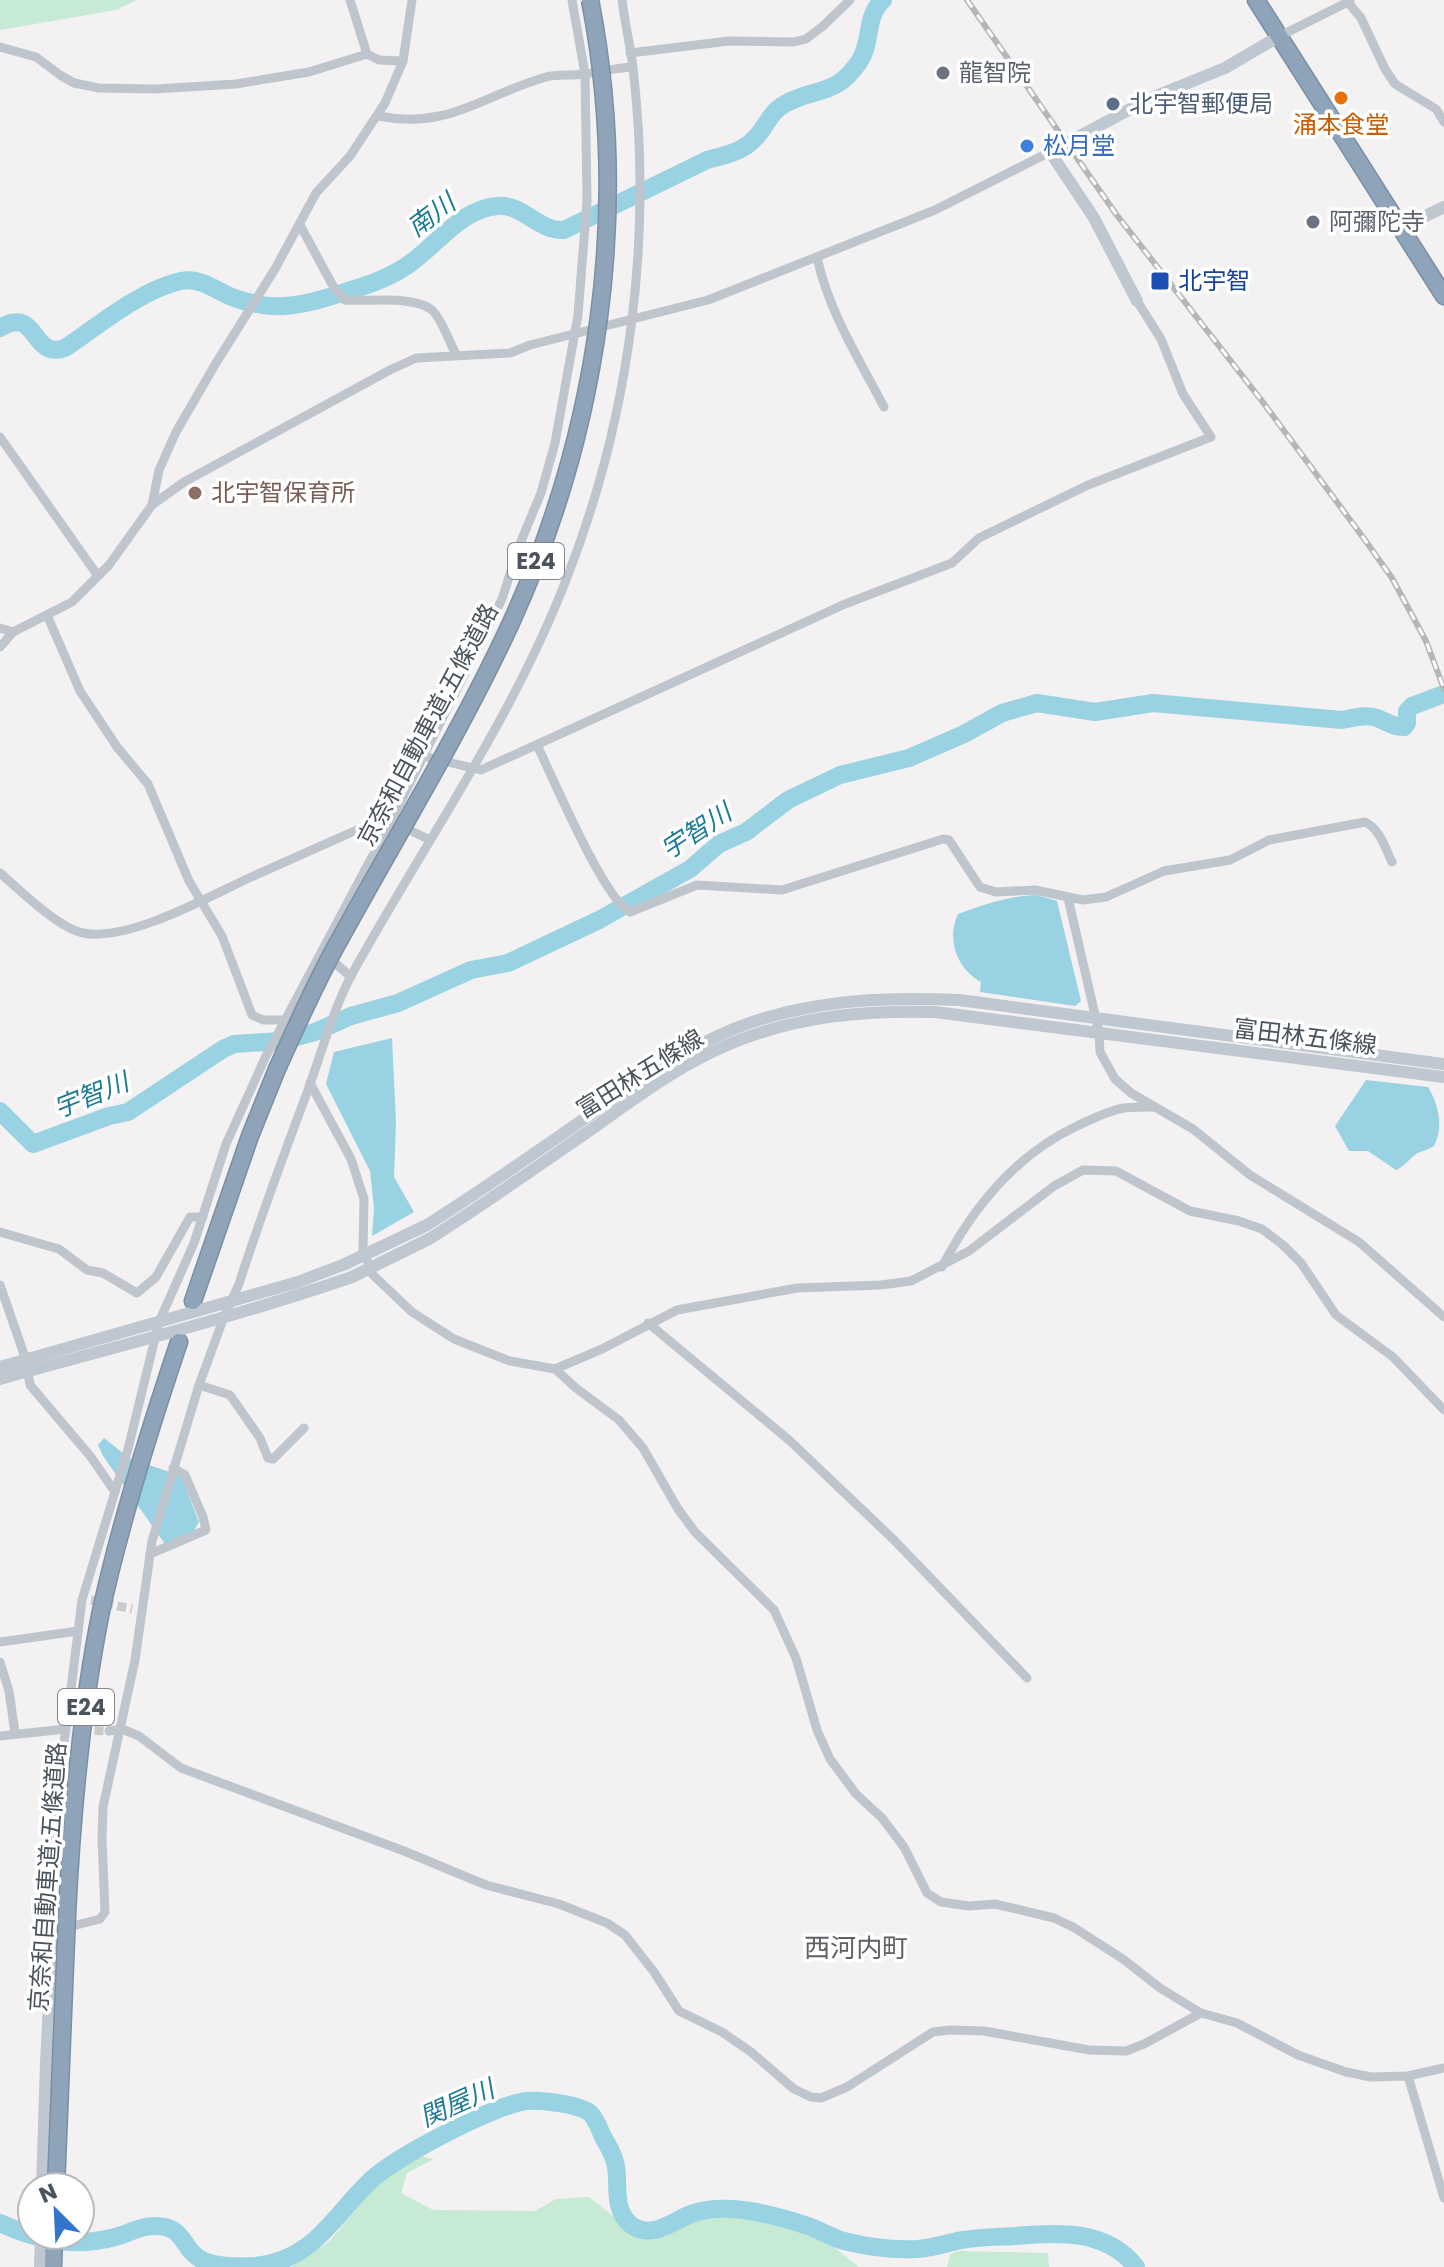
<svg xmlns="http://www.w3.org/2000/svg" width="1444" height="2267" viewBox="0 0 1444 2267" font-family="Poppins,'Noto Sans JP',sans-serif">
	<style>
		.green { fill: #c6ead4 }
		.water { fill: #99d2e2 }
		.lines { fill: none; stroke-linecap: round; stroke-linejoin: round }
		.river { stroke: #99d2e2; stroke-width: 18 }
		.street-tunnel { stroke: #c9cacc; stroke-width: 9; stroke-dasharray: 9 4.5; stroke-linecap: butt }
		.highway-casing { stroke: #7a8fa5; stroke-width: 19 }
		.street { stroke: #bfc5cc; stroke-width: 9 }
		.secondary { stroke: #bfc7d0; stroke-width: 12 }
		.highway { stroke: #8fa3b9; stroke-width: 16 }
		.rail-casing { stroke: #b4b6ba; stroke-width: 6 }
		.rail { stroke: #fff; stroke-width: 3; stroke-dasharray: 9; stroke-linecap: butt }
		.highway-bridge-casing { stroke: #7a8fa5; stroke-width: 19; stroke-linecap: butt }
		.secondary-bridge { stroke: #bfc7d0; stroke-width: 12 }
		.highway-bridge { stroke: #8fa3b9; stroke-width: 16 }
		.worship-dot { fill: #6b7280; stroke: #fff; stroke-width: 3 }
		.food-dot { fill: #e8710a; stroke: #fff; stroke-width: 3 }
		.service-dot { fill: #5c6f8a; stroke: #fff; stroke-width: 3 }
		.shop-dot { fill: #3f7fe0; stroke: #fff; stroke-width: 3 }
		.transit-dot { fill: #1a4fb4; stroke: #fff; stroke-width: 3 }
		.education-dot { fill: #8d6e63; stroke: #fff; stroke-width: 3 }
		.labels { text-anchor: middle; stroke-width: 7; stroke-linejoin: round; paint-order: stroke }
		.shield { fill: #fff; stroke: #81878d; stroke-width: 2 }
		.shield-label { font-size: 22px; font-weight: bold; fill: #4b545c }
		.worship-label { font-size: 24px; fill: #5b616d; stroke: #fff; text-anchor: start }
		.service-label { font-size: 24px; fill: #4e5e75; stroke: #fff; text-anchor: start }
		.food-label { font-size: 24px; fill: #c56008; stroke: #fff }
		.shop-label { font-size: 24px; fill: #366cbe; stroke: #fff; text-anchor: start }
		.transit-label { font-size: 24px; fill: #164399; stroke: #fff; text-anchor: start }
		.education-label { font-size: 24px; fill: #785e54; stroke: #fff; text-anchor: start }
		.street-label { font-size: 24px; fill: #4b545c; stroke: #fff }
		.water-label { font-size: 26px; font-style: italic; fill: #1e7b94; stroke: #fff }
		.neighbourhood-label { font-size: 26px; fill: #5e6165; stroke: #fff }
	</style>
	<rect width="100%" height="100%" fill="#f3f1f1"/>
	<g class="green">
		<path d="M 0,0 L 137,0 L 116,10 L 0,30 Z"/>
		<path d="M 419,2156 L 434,2159 L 407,2173 L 401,2193 L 433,2210 L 535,2211 L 556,2199 L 589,2197 L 623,2224 L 643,2235 L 662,2234 L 710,2215 L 748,2219 L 780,2225 L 826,2241 L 859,2267 L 291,2267 L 330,2241 L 375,2186 Z"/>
		<path d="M 957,2251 L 1048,2253 L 1049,2267 L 947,2267 L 950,2255 Z"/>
	</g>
	<g class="water">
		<path d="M 1037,895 L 1057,901 L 1081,1001 L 1075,1006 L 980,992 L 981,982 C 957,969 946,939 958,914 C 985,904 1008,896 1037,895 Z"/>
		<path d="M 392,1038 L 396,1122 L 394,1177 L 414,1212 L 372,1236 L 374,1208 L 370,1171 L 326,1084 L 334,1052 Z"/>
		<path d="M 1366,1080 L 1428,1087 C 1439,1105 1444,1128 1434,1146 C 1429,1150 1421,1151 1416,1154 C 1408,1160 1405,1166 1396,1170 L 1368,1151 L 1349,1151 L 1335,1126 Z"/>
		<path d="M 104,1438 L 129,1458 L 181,1476 L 199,1522 L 194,1531 L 165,1544 L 103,1456 L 98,1445 Z"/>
	</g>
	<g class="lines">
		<g class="river">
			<path d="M 0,328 C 39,305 30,360 65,348 C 98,326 142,289 181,281 C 200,277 215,290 232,297 C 241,301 252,303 262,305 C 291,310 324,299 351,290 C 372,284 395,275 412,262 C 439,242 462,209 497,206 C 522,203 539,232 564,230 L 707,160 C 725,155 744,152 757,136 C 767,125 771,111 785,104 C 817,86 834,98 859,62 C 873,42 864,17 883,0"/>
			<path d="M 0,1111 L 33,1144 L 109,1116 L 128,1112 L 223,1049 L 234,1044 L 281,1041 L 315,1032 L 351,1016 L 398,1003 L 471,970 L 508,963 L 599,920 L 690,869 L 719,844 L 746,832 L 788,800 L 840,775 L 909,758 L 964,734 L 1002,713 L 1037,703 L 1095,712 L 1153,703 L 1342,720 C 1353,718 1365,714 1377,718 C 1388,722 1392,727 1404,727 L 1407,723 L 1407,711 L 1412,706 L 1444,694"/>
			<path d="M 0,2223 C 36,2240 76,2248 115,2237 C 128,2234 140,2226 153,2226 C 187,2225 180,2250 204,2261 C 219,2267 239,2267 256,2266 C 313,2260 332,2218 369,2182 C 391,2159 496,2104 527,2101 C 541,2100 581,2104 591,2114 C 596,2119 600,2130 603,2137 C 609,2147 615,2157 616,2167 C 619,2186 613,2209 630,2224 C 650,2241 673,2221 691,2214 C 725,2201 775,2215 808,2226 C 820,2230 832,2238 844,2241 C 867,2247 893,2250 917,2249 C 932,2248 947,2243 962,2240 C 979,2237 997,2237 1015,2236 C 1058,2232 1106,2229 1136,2267"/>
		</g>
		<g class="street-tunnel">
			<path d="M 91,1600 L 132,1609"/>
			<path d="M 81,1730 L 109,1731"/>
		</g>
		<defs>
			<g id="highway">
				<path d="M 1256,0 L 1444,296"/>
				<path d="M 193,1301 L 250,1136 L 277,1069"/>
				<path d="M 67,1914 C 72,1813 81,1710 101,1611 C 121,1520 149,1431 179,1342"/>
				<path d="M 53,2267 L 54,2235"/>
			</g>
		</defs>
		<use href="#highway" class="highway-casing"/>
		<g class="street">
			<path d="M 350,0 L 367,54 L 379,60 L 403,61"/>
			<path d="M 572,0 L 585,74 L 587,201 L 578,315 L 555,443 L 541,493 L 519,546 L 502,599 L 391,821 L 266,1056 L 226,1144 L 194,1243 L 159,1322 L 128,1449 L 82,1600 L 66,1729 L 39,1905 L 45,1923 L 53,1931 L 100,1919 L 105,1912 L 102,1838 L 103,1807 L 135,1660 L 152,1541 L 199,1385 L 224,1317 L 239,1284 C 260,1218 284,1154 308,1090 C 322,1051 333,1010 352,974 C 425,842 514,717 568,575 C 630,415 653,238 633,68 C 630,45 625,23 622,0"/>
			<path d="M 1346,0 L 1361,18 L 1385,69 L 1395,84 L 1436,109 L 1444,122"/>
			<path d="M 1278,37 L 1350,1"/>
			<path d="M 0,47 L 36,57 L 60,75 L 74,83 L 99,88 L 155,89 L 236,84 L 309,72 L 367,54"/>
			<path d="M 630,53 L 729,41 L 794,42 L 806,39 L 823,26 L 850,0"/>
			<path d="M 378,116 C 449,130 483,95 546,77 C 558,74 571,76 583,74 C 601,72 614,68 633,67"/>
			<path d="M 300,225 L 333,286 L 345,300 C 368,302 414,295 432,310 C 442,319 449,342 456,354"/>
			<path d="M 817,257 C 828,310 859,359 884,407"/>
			<path d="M 0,437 L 98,576"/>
			<path d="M 152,505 L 159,470 L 176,432 L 216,363 L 275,269 L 316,193 L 350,156 L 385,103 L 403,61 L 412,0"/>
			<path d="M 47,615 L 80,691 L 117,747 L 148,784 L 189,881 L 222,936 L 252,1015 L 263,1020 L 284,1020"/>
			<path d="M 0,628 L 13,632"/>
			<path d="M 0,647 L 13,632 L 72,602 L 109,565 L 152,505 L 184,482 L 390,370 L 416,358 L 510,353 L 530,345 L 708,300 L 935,210 L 1050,152"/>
			<path d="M 537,745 C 553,778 603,898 630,912 L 697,885 L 782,890 L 943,839 L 949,840 L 980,887 L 996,892 L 1035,890 L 1083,900 L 1106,897 L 1164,871 L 1230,860 L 1269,840 L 1365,822 C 1380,829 1385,848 1392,862"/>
			<path d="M 423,756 L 481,770 L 845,604 L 952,563 L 979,538 L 1088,485 L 1211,437 L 1183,394 L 1161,339 L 1137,301"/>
			<path d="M 0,873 C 20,890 58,928 83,933 C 128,942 208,897 249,878 C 292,859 335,840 377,821 L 391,821 L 430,840"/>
			<path d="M 1068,898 L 1099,1032 L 1100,1052 L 1115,1079 L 1131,1093 L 1193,1129 L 1250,1175 L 1359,1242 L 1444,1317"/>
			<path d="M 326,955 L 351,977"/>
			<path d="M 310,1083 L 351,1159 L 364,1199 L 363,1251 L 373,1275 L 412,1312 L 454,1339 L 510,1361 L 555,1369 L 576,1388 L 619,1420 L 643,1448 L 678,1509 L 695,1532 L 774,1610 L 796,1658 L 817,1730 L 830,1759 L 856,1794 L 882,1818 L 904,1847 L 927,1893 L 941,1902 L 969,1906 L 995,1904 L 1054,1918 L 1073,1927 L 1123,1959 L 1160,1988 L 1201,2013 L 1237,2023 L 1298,2055 L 1346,2072 L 1371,2077 L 1408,2076 L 1444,2068"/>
			<path d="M 0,1232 L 59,1249 L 87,1270 L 103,1273 L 137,1293 L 156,1277 L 190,1217 L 203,1217"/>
			<path d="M 942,1267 C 973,1207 1015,1155 1077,1126 C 1092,1119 1107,1111 1124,1108 C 1134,1107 1145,1107 1155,1107"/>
			<path d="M 0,1285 L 26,1360 L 30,1385 L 91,1457 L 115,1492"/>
			<path d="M 648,1323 L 789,1440 L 894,1540 L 1027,1678"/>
			<path d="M 555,1369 L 602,1349 L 677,1310 L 797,1288 L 881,1285 L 911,1281 L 969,1251 L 1054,1186 L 1083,1170 L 1116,1171 L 1190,1211 L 1239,1221 L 1262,1229 L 1283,1245 L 1301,1263 L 1336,1315 L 1393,1357 L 1444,1410"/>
			<path d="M 199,1385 L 230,1395 L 260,1438 L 268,1458 L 273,1459 L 304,1428"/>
			<path d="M 150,1554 L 206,1530 L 203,1517 L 185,1475 L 173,1468"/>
			<path d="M 0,1642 L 78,1631"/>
			<path d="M 0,1662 L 9,1691 L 15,1733"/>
			<path d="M 109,1731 L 122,1729 L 139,1736 L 181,1768 L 404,1851 L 486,1885 L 559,1904 L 607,1923 L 625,1935 L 654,1972 L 679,2011 L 722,2032 L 751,2052 L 794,2089 L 811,2097 L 821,2098 L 847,2087 L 933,2032 L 950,2030 L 984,2031 L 1089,2050 L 1126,2051 L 1144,2044 L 1201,2013"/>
			<path d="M 0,1736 L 66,1729"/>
			<path d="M 1408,2076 L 1444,2198"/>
		</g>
		<g class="secondary">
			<path d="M 1401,228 L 1444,207"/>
			<path d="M 1137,301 L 1094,218 L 1050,152 L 1151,98 L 1225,68 L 1278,37"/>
			<path d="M 427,1225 C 481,1191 532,1155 584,1119 C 641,1080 699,1037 765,1018 C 829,999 893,997 959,1000 L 1444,1064"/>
			<path d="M 429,1239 C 483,1205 534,1169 586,1133 C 633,1100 678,1065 732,1043 C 797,1016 866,1010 935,1012 L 1444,1077"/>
			<path d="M 0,1367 L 298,1282 L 345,1264"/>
			<path d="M 0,1379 C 118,1346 236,1317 352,1277"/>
			<path d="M 42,2187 L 46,2063 L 53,1931"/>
			<path d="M 40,2267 L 41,2235"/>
		</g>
		<use href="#highway" class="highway"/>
		<defs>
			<path id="rail" d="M 967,0 L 1116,214 L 1262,401 L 1365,540 L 1392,578 L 1426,641 L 1444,689"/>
		</defs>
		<use href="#rail" class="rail-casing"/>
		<use href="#rail" class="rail"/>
		<defs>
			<g id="highway-bridge">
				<path d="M 277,1069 C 297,1025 316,981 340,939 C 397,835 460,733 510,625 C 599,431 631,210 590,0"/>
				<path d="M 56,2187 L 67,1914"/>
			</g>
		</defs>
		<use href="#highway-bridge" class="highway-bridge-casing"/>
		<g class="secondary-bridge">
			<path d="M 345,1264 L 427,1225"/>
			<path d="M 352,1277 L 429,1239"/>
		</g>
		<use href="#highway-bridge" class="highway-bridge"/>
	</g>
	<g class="worship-dot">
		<circle cx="943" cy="73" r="8"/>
		<circle cx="1313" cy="222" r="8"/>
	</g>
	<circle class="food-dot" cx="1341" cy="98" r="8"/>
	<circle class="service-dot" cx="1113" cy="104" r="8"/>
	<circle class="shop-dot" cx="1027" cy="146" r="8"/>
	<rect class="transit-dot" x="1150" y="271" width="20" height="20" rx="4"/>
	<circle class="education-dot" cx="195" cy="493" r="8"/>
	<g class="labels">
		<g class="shield">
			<rect x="508" y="543" width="56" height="36" rx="6"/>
			<rect x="58" y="1689" width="56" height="36" rx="6"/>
		</g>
		<g class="shield-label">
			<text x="536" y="569">E24</text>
			<text x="86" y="1715">E24</text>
		</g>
		<g class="worship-label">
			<text x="959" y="81">龍智院</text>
			<text x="1329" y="230">阿彌陀寺</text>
		</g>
		<g class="service-label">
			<text x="1129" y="112">北宇智郵便局</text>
		</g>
		<g class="food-label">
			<text x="1341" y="133">涌本食堂</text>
		</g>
		<g class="shop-label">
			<text x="1043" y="154">松月堂</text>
		</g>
		<g class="transit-label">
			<text x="1178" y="289">北宇智</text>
		</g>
		<g class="education-label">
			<text x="211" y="501">北宇智保育所</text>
		</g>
		<g class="street-label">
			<text transform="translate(428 725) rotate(-62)" y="8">京奈和自動車道;五條道路</text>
			<text transform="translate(1305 1037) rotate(7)" y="8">富田林五條線</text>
			<text transform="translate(640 1074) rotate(-32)" y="8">富田林五條線</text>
			<text transform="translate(48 1877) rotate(-86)" y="8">京奈和自動車道;五條道路</text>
		</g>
		<g class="water-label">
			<text transform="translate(431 215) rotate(-37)" y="9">南川</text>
			<text transform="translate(696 831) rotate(-33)" y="9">宇智川</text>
			<text transform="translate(91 1095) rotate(-22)" y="9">宇智川</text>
			<text transform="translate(457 2103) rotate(-24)" y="9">関屋川</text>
		</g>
		<g class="neighbourhood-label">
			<text x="856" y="1957">西河内町</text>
		</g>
	</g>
	<g transform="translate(56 2211) rotate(336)"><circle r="38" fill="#ffffff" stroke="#b7bbbe" stroke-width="2"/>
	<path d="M0-6L14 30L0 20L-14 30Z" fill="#3175cd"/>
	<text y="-12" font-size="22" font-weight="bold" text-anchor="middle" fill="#4b545c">N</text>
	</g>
</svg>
